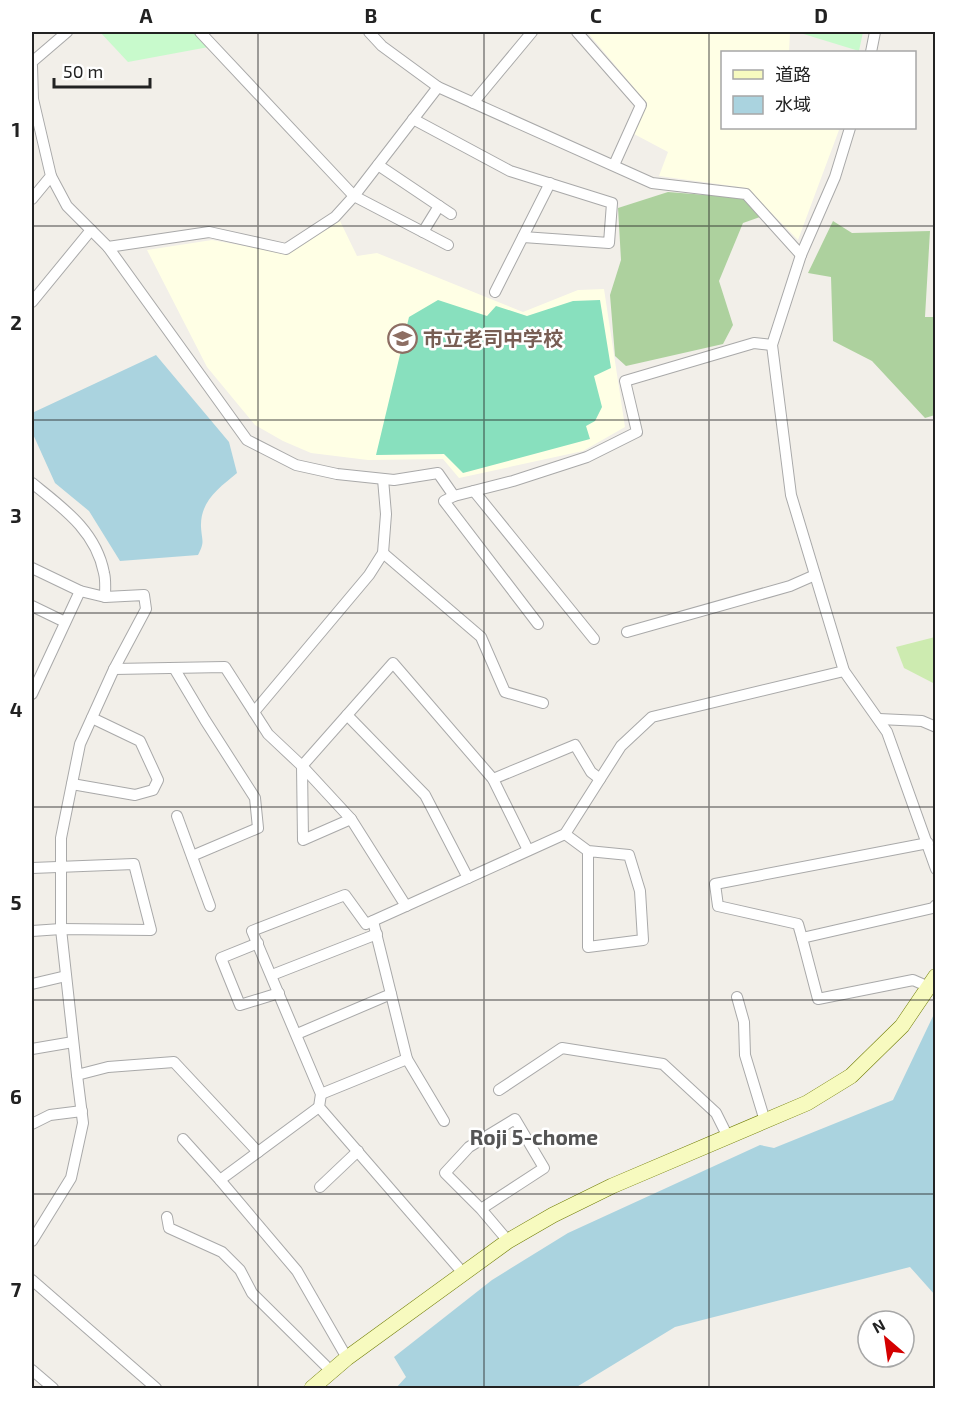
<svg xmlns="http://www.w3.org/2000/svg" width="967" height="1420" viewBox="0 0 967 1420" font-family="'Exo 2','Noto Sans JP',sans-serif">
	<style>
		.education { fill: #ffffe5 }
		.grass { fill: #cdebb0 }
		.forest { fill: #add19e }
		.park { fill: #c8facc }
		.pitch { fill: #88e0be }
		.water { fill: #aad3df }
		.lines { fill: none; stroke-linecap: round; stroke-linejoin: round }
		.street-casing { stroke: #a9a9a9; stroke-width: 12 }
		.secondary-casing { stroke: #707d05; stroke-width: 16 }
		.street { stroke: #fff; stroke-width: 10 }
		.secondary { stroke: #f7fabf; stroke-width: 15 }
		.grid { fill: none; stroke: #222; stroke-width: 1.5; stroke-opacity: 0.55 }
		.labels { text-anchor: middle; stroke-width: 5; stroke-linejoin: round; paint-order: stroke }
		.education-label { font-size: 20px; font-weight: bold; fill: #785e54; stroke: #fff; text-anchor: start }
		.neighbourhood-label { font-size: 21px; font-weight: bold; fill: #555; stroke: #fff }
		.neatline { fill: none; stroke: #222; stroke-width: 2 }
		.grid-label { font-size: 20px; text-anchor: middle; font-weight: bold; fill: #222 }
	</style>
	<rect width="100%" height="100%" fill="#f2efe9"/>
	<g class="education">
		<path d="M 587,32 L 790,32 L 789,52 L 722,52 L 722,128 L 832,128 L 839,130 L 798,240 L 747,188 L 659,176 L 668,152 L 634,134 L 647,103 Z"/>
		<path d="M 340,221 L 357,256 L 377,253 L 523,312 L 578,290 L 604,289 L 625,427 L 583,451 L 459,478 L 443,459 L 368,460 L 311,453 L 283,441 L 255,425 L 207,367 L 147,250 L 212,240 L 288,254 Z"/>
	</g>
	<path class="grass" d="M 935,637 L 936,637 L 935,684 L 904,668 L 896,647 Z"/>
	<g class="forest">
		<path d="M 668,192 L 744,198 L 760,217 L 743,223 L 719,281 L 733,325 L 723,344 L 626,366 L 615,356 L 610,295 L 621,260 L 618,208 Z"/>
		<path d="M 833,221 L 852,233 L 930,231 L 925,317 L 935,317 L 935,415 L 925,418 L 872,361 L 833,341 L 831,277 L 808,273 Z"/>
	</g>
	<g class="park">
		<path d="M 100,32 L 200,32 L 214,46 L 128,62 Z"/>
		<path d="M 797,32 L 863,32 L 859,51 Z"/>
	</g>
	<path class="pitch" d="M 438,300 L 487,316 L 496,306 L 527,316 L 573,301 L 600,300 L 611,368 L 594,376 L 602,407 L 595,421 L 586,426 L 590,439 L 463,473 L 444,454 L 376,455 L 409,317 Z"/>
	<g class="water">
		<path d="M 156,355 L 229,442 L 237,473 C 219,488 200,501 201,527 C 202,542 205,541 198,555 L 120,561 L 89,511 L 55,483 L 32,432 L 32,413 Z"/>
		<path d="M 935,1012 L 935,1295 L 910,1267 L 675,1327 L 575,1388 L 396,1388 L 406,1377 L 394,1357 L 492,1280 L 568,1233 L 760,1145 L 774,1148 L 893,1100 Z"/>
	</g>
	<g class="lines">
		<defs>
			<g id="street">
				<path d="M 200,32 L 354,196 L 448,245"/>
				<path d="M 369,32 L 382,46 L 438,87"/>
				<path d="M 577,32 L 641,105 L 614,165"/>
				<path d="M 871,52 L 875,32"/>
				<path d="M 32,62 L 67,32"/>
				<path d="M 32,66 L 33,99 L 51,176 L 32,199"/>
				<path d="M 473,103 L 532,32"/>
				<path d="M 413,119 L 510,171 L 612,203 L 609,243 L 523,237"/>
				<path d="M 378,165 L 439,206 L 423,232"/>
				<path d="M 51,176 L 67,206 L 108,247 L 209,232 L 286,249 L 335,217 L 354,196 L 438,87 L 652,183 L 746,194 L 801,255 L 835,177 L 850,128"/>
				<path d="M 439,206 L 451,214"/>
				<path d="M 108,247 L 247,440 L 296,465 L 337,474 L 394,480 L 438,473 L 454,496 L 513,481 L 587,457 L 637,432 L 625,381 L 754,343 L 772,345"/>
				<path d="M 801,255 L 772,345 L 791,495 L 844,671 L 887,732 L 936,869"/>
				<path d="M 495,292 L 550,183"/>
				<path d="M 32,302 L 91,230"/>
				<path d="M 32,483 C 63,508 96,531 104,573 C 106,581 105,590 105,597"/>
				<path d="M 474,491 L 594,639"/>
				<path d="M 454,496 L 444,501 L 538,624"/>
				<path d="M 383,553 L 481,637 L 505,692 L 543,703"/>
				<path d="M 32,568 L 80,591 L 105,597 L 144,595 L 146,609 L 114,669 L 225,667 L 268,734 L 302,766 L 351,819 L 406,906 L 366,924 L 345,895 L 252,931 L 321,1094 L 319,1107 L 463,1273"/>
				<path d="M 32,606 L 65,622"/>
				<path d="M 627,632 L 790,586 L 815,575"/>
				<path d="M 174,668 L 205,720 L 255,798 L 258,828 L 192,856"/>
				<path d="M 114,669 L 80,744 L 61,838 L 61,929 L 77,1075 L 108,1067 L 174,1062 L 258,1152"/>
				<path d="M 32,694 L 80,591"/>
				<path d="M 254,712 L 369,575 L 383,553 L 386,514 L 383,479"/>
				<path d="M 347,715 L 425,795 L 468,878"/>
				<path d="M 879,719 L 922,721 L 936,727"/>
				<path d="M 493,779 L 575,745 L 591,772 L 600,779"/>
				<path d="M 72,784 L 135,795 L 153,790 L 158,780 L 140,741 L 92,718"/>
				<path d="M 177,816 L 210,906"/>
				<path d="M 351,819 L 303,840 L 302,766 L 393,663 L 493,779 L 528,850"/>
				<path d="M 565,834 L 588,851 L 629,855 L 640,891 L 643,940 L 588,947 L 588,851"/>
				<path d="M 928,843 L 715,884 L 718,906 L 798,924 L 802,938 L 933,908 L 936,905"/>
				<path d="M 32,868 L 134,864 L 151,930 L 61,929 L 32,931"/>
				<path d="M 406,906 L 565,834 L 621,746 L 652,717 L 844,671"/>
				<path d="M 802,938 L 818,999 L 913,980 L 929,987"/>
				<path d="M 258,943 L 221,958 L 240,1005 L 279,993"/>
				<path d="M 272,975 L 377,934"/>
				<path d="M 32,984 L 66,976"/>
				<path d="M 391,994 L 407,1059 L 444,1121"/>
				<path d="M 737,997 L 744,1022 L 745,1055 L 765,1121"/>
				<path d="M 297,1034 L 391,994 L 373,921"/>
				<path d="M 32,1049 L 73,1042"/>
				<path d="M 499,1090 L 562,1048 L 663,1064 L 716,1113 L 728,1137"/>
				<path d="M 321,1094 L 407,1059"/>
				<path d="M 319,1107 L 220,1180 L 297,1271 L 347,1358"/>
				<path d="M 32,1124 L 50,1115 L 82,1111"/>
				<path d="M 183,1139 L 220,1180"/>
				<path d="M 320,1187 L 358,1151"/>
				<path d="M 481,1209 L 544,1168 L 515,1119 L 469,1147 L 445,1173 L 481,1209 L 508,1241"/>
				<path d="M 167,1217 L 169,1228 L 222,1252 L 240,1270 L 252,1293 L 331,1371"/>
				<path d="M 32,1241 L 71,1178 L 83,1123 L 77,1075"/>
				<path d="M 32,1280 L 156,1388"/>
				<path d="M 32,1370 L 53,1388"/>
			</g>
			<path id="secondary" d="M 312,1388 L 347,1358 L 508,1241 L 553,1215 L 612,1186 L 807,1103 L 851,1076 L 902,1026 L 936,976"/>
		</defs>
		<use href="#street" class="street-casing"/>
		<use href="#secondary" class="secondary-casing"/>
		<use href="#street" class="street"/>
		<use href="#secondary" class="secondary"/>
	</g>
	<path class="grid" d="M 258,32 L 258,1388M 484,32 L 484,1388M 709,32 L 709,1388M 32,226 L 936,226M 32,420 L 936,420M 32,613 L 936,613M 32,807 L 936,807M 32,1000 L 936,1000M 32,1194 L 936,1194"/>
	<defs>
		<symbol id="school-ring" viewBox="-11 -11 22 22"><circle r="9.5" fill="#fff" stroke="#8d6e63" stroke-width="1.5"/><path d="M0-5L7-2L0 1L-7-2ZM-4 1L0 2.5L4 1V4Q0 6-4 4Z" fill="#8d6e63"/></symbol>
	</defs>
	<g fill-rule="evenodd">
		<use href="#school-ring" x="386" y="322" width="33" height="33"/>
	</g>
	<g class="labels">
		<g class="education-label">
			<text x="423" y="346">市立老司中学校</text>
		</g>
		<g class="neighbourhood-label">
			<text x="534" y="1145">Roji 5-chome</text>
		</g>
	</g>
	<rect width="967" height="1420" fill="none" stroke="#ffffff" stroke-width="66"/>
	<rect x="721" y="51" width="195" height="78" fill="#ffffff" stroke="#a7a7a7" stroke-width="1.5"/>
	<rect x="733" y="70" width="30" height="9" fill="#f7fabf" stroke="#a7a7a7" stroke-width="1.5"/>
	<text x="775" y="81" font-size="18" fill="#222222">道路</text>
	<rect x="733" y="96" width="30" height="18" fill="#aad3df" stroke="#a7a7a7" stroke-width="1.5"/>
	<text x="775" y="111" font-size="18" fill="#222222">水域</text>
	<g transform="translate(886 1339) rotate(331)"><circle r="28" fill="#ffffff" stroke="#a7a7a7" stroke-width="1.5"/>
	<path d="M0-4.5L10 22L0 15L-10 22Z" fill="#d40000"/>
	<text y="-9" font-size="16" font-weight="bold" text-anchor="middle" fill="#222222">N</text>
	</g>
	<path d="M54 78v9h96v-9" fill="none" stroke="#222222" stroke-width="3"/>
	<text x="63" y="78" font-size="18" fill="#222222" stroke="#ffffff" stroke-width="4.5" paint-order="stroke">50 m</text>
	<rect x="33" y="33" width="901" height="1354" class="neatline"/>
	<g class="grid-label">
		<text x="146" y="23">A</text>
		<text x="371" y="23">B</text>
		<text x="596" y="23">C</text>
		<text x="821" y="23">D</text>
		<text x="16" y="137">1</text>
		<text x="16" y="330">2</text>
		<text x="16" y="523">3</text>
		<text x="16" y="717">4</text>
		<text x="16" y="910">5</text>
		<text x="16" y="1104">6</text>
		<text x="16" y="1297">7</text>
	</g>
</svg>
